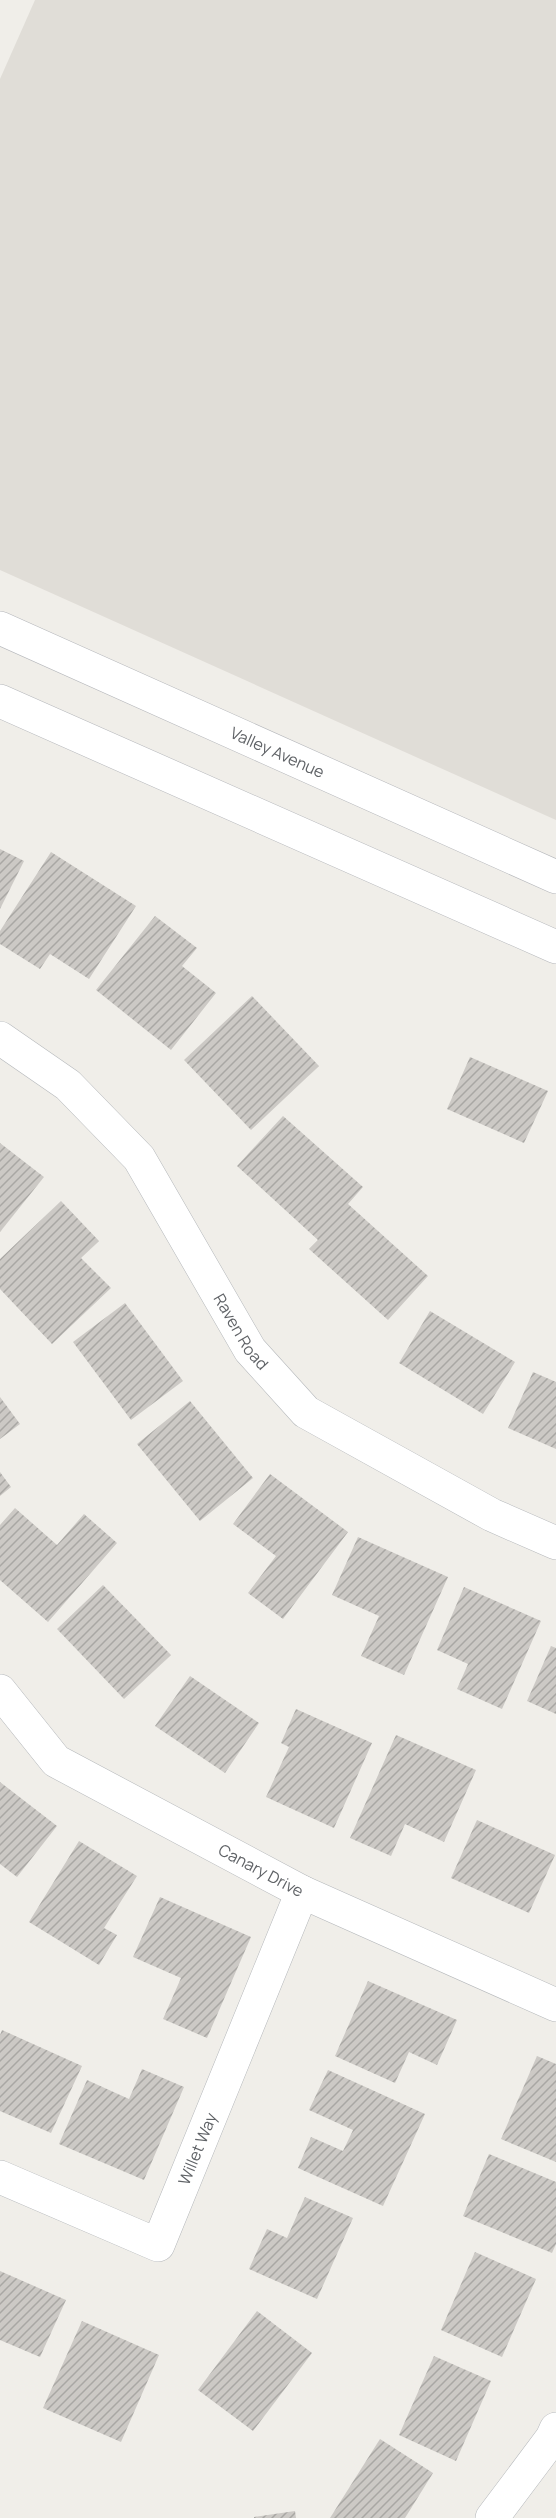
<svg xmlns="http://www.w3.org/2000/svg" width="556" height="2518" viewBox="0 0 556 2518" font-family="Manrope,sans-serif">
	<style>
		.education { fill: #e0ddd7 }
		.building { fill: url(#building-hatch) }
		.lines { fill: none; stroke-linecap: round; stroke-linejoin: round }
		.minor-casing { stroke: #b5b8bb; stroke-width: 34 }
		.secondary-casing { stroke: #b5b7bb; stroke-width: 34 }
		.minor { stroke: #fff; stroke-width: 33 }
		.secondary { stroke: #fff; stroke-width: 33 }
		.labels { text-anchor: middle; stroke-width: 5; stroke-linejoin: round; paint-order: stroke }
		.street-label { font-size: 16px; fill: #606367; stroke: #fff }
	</style>
	<defs>
		<pattern id="building-hatch" width="6" height="6" patternUnits="userSpaceOnUse" patternTransform="scale(1.5)"><rect width="6" height="6" fill="#ccc9c5"/><path d="M-1 1l2-2M0 6l6-6M5 7l2-2" fill="none" stroke="#a9a7a4"/></pattern>
	</defs>
	<rect width="100%" height="100%" fill="#f0eee9"/>
	<path class="education" d="M 35,0 L 556,0 L 556,820 L 0,570 L 0,79 Z"/>
	<g class="building">
		<path d="M 0,849 L 24,861 L 0,909 Z"/>
		<path d="M 51,852 L 136,906 L 89,979 L 50,954 L 40,969 L 0,944 L 0,931 Z"/>
		<path d="M 155,916 L 197,948 L 182,966 L 216,993 L 171,1050 L 96,990 Z"/>
		<path d="M 252,996 L 319,1066 L 251,1130 L 184,1060 Z"/>
		<path d="M 470,1057 L 548,1091 L 524,1143 L 447,1109 Z"/>
		<path d="M 283,1116 L 363,1187 L 348,1204 L 428,1276 L 388,1320 L 309,1249 L 318,1240 L 237,1166 Z"/>
		<path d="M 0,1143 L 44,1177 L 0,1232 Z"/>
		<path d="M 61,1201 L 99,1241 L 81,1258 L 111,1288 L 52,1344 L 0,1289 L 0,1259 Z"/>
		<path d="M 125,1303 L 183,1381 L 131,1420 L 73,1342 Z"/>
		<path d="M 430,1311 L 515,1362 L 483,1414 L 399,1363 Z"/>
		<path d="M 533,1372 L 556,1382 L 556,1449 L 508,1428 Z"/>
		<path d="M 0,1397 L 20,1424 L 0,1439 Z"/>
		<path d="M 190,1401 L 253,1478 L 200,1521 L 137,1444 Z"/>
		<path d="M 0,1472 L 11,1487 L 0,1496 Z"/>
		<path d="M 270,1474 L 348,1532 L 283,1619 L 248,1593 L 276,1556 L 233,1524 Z"/>
		<path d="M 15,1508 L 57,1545 L 84,1514 L 117,1543 L 48,1622 L 0,1580 L 0,1525 Z"/>
		<path d="M 358,1537 L 448,1577 L 404,1675 L 361,1656 L 379,1616 L 332,1595 Z"/>
		<path d="M 103,1585 L 171,1655 L 124,1699 L 57,1629 Z"/>
		<path d="M 464,1587 L 541,1621 L 502,1709 L 457,1689 L 468,1664 L 437,1650 Z"/>
		<path d="M 551,1646 L 556,1648 L 556,1714 L 527,1701 Z"/>
		<path d="M 190,1676 L 259,1723 L 225,1773 L 155,1726 Z"/>
		<path d="M 296,1709 L 372,1743 L 334,1828 L 266,1797 L 289,1747 L 281,1743 Z"/>
		<path d="M 396,1735 L 476,1770 L 444,1842 L 405,1824 L 391,1856 L 350,1838 Z"/>
		<path d="M 0,1782 L 57,1826 L 17,1877 L 0,1864 Z"/>
		<path d="M 477,1820 L 555,1855 L 529,1913 L 451,1878 Z"/>
		<path d="M 79,1841 L 137,1876 L 104,1928 L 117,1935 L 99,1965 L 29,1922 Z"/>
		<path d="M 160,1897 L 251,1937 L 207,2038 L 163,2019 L 181,1978 L 133,1957 Z"/>
		<path d="M 368,1981 L 457,2020 L 437,2065 L 409,2052 L 395,2083 L 335,2056 Z"/>
		<path d="M 2,2030 L 82,2066 L 51,2133 L 0,2111 L 0,2035 Z"/>
		<path d="M 537,2056 L 556,2064 L 556,2162 L 501,2139 Z"/>
		<path d="M 142,2069 L 184,2087 L 144,2180 L 59,2144 L 87,2080 L 129,2099 Z"/>
		<path d="M 328,2070 L 425,2114 L 383,2206 L 298,2168 L 311,2137 L 343,2151 L 353,2130 L 309,2110 Z"/>
		<path d="M 489,2154 L 556,2182 L 556,2244 L 552,2253 L 463,2216 Z"/>
		<path d="M 305,2197 L 353,2218 L 317,2299 L 249,2269 L 267,2229 L 287,2238 Z"/>
		<path d="M 475,2252 L 536,2279 L 502,2357 L 441,2330 Z"/>
		<path d="M 0,2271 L 66,2300 L 40,2357 L 0,2340 Z"/>
		<path d="M 257,2311 L 312,2353 L 253,2431 L 198,2390 Z"/>
		<path d="M 82,2321 L 159,2355 L 121,2442 L 43,2408 Z"/>
		<path d="M 434,2356 L 491,2381 L 456,2461 L 399,2435 Z"/>
		<path d="M 380,2439 L 433,2473 L 405,2518 L 330,2518 Z"/>
		<path d="M 295,2511 L 296,2518 L 254,2518 L 254,2517 Z"/>
	</g>
	<g class="lines">
		<defs>
			<g id="minor">
				<path id="s1" d="M 0,1038 L 68,1085 L 139,1158 L 250,1350 L 306,1412 L 492,1515 L 556,1543"/>
				<path id="s2" d="M 0,1691 L 56,1761 L 302,1892 L 556,2005"/>
				<path id="s3" d="M 0,2177 L 158,2245 L 302,1892"/>
				<path d="M 492,2518 L 552,2438 L 556,2429"/>
			</g>
			<g id="secondary">
				<path id="s4" d="M 0,628 L 556,877"/>
				<path d="M 0,701 L 556,947"/>
			</g>
		</defs>
		<use href="#minor" class="minor-casing"/>
		<use href="#secondary" class="secondary-casing"/>
		<use href="#minor" class="minor"/>
		<use href="#secondary" class="secondary"/>
	</g>
	<g class="labels">
		<g class="street-label">
			<text dy="6" stroke="none"><textPath href="#s4" startOffset="304">Valley Avenue</textPath></text>
			<text dy="6" stroke="none"><textPath href="#s1" startOffset="386">Raven Road</textPath></text>
			<text dy="6" stroke="none"><textPath href="#s2" startOffset="322">Canary Drive</textPath></text>
			<text dy="6" stroke="none"><textPath href="#s3" startOffset="276">Willet Way</textPath></text>
		</g>
	</g>
</svg>
